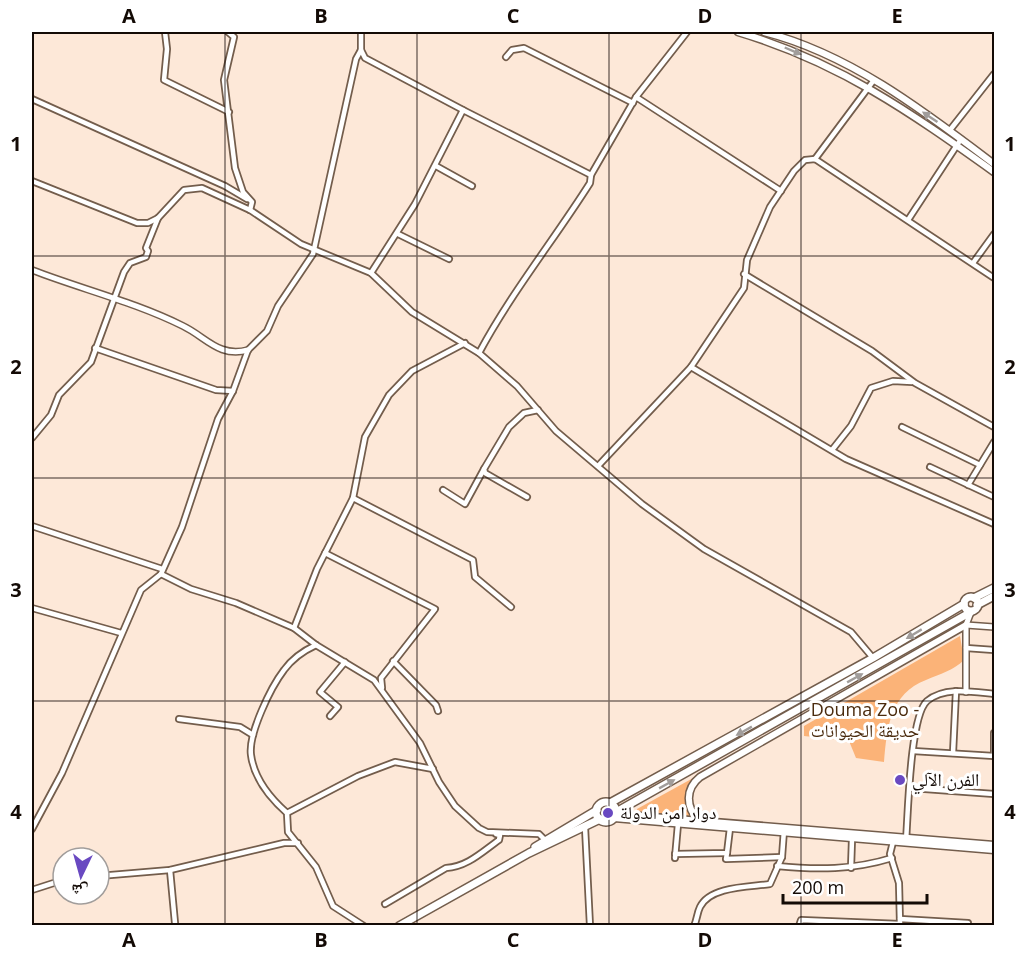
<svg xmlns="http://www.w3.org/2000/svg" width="1026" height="957" viewBox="0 0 1026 957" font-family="'Open Sans','Noto Naskh Arabic',sans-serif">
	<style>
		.green { fill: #fbb378 }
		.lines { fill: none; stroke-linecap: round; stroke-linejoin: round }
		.minor-casing { stroke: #735d4c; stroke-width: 8 }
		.tertiary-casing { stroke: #735d4c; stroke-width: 8 }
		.secondary-casing { stroke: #735d4c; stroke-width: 9 }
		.primary-casing { stroke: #735d4c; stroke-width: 10 }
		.minor { stroke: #fff; stroke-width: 4.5 }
		.tertiary { stroke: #fff; stroke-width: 5 }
		.secondary { stroke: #fff; stroke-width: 6 }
		.primary { stroke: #fff; stroke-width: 7 }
		.oneway { fill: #a19d9b }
		.grid { fill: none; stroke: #130a05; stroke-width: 1.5; stroke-opacity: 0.55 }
		.poi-dot { fill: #6949c1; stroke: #fff; stroke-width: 2 }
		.labels { text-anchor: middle; stroke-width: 6; stroke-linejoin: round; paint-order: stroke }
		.park-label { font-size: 18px; fill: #4a2b0e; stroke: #fff }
		.poi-label { font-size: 18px; fill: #130a05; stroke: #fff; text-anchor: start }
		.neatline { fill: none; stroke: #130a05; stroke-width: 2 }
		.grid-label { font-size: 20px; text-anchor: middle; font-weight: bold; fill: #130a05 }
	</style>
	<rect width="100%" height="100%" fill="#fde8d8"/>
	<g class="green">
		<path d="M 960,636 L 964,660 C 954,670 940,674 926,680 C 890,694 887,727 884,762 L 856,758 L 849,741 L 804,736 L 804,726 Z"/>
		<path d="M 695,777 L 687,792 L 694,818 L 638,813 L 637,809 Z"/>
	</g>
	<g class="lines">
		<defs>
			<g id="minor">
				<path d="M 165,32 L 167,49 L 164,80 L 229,112"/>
				<path d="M 228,32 L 234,37 L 224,80 L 235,168 L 243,192 L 252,202 L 250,210"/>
				<path d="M 361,32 L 361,50 L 356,59 L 313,254 L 278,306 L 267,331 L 248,350 L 233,391 L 218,419 L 182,527 L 161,574 L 191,589 L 236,603 L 294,628 L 316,645 L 374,680 L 420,743 L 439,782 L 455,806 L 479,828 L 487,832 L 539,834 L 545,840"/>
				<path d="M 361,50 L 365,58 L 463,110"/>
				<path d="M 506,57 L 512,50 L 524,48 L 633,103"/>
				<path d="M 636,97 L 781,191"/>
				<path d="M 32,99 L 225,186 L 247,199"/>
				<path d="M 950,130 L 994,74"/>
				<path d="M 815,159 L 874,80"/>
				<path d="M 436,166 L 472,186"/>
				<path d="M 32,181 L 137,223 L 148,223 L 158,218 L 184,190 L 202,188 L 250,210 L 301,244 L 371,273 L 412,312 L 479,353 L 517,386 L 556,431 L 642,504 L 704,549 L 851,632 L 873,658"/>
				<path d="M 908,220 L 961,139"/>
				<path d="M 398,234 L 449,259"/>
				<path d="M 973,263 L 994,234"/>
				<path d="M 371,273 L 415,204 L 463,110 L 591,175"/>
				<path d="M 744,274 L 872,351 L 915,383 L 994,427"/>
				<path d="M 95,348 L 216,390 L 233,391"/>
				<path d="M 479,353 C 511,293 554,240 590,183 L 591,175 L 636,97 L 687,32"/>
				<path d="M 691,367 L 846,459 L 994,524"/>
				<path d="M 902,427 L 980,465"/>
				<path d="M 32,438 L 51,415 L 59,395 L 91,362 L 124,272 L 130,263 L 146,257 L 148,251 L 146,248 L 158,218"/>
				<path d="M 832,450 L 851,426 L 871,388 L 893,381 L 912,382"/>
				<path d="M 598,466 L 691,367 L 744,288 L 747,260 L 770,207 L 794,171 L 805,160 L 815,159 L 994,278"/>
				<path d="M 930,467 L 994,497"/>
				<path d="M 968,485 L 994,442"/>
				<path d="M 443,490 L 465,504 L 484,469"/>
				<path d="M 527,497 L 485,473 L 484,469 L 509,427 L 524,413 L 538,410"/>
				<path d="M 353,498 L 473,560 L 475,577 L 511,607"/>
				<path d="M 32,526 L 162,569"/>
				<path d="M 325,553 L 435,609 L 381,678 L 382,688"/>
				<path d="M 32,608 L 121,633"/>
				<path d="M 294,628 L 317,569 L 353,498 L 365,437 L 389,395 L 412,371 L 465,343"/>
				<path d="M 316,645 C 303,651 292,659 284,670 C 271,687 248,734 251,755 C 254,778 270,798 287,813 L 288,832 L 316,867 L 333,906 L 364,926"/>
				<path d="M 966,648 L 994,650"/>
				<path d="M 393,661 L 436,705 L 438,711"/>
				<path d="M 330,716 L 338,707 L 320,692 L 345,662"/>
				<path d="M 179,719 L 240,727 L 253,735"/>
				<path d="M 913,751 L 994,756"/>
				<path d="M 953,753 L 956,691"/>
				<path d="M 994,756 L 994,733"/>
				<path d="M 911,788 L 994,794"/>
				<path d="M 287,813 L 358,776 L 395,762 L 433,769"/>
				<path d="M 585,827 L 590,926"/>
				<path d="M 32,829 L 62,773 L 141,590 L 161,574"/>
				<path d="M 906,841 C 908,814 910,716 927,701 C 945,686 974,692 994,694"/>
				<path d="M 727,853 L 726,859 L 782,857"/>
				<path d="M 675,854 L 727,853 L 730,828"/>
				<path d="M 675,858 L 678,824"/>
				<path d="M 777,866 C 817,870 853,870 892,858"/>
				<path d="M 851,868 L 852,839"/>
				<path d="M 170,870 L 175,923"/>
				<path d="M 99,876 L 170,870 L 284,843 L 298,843"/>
				<path d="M 32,890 L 63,880"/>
				<path d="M 385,904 L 446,868 C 467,867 482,852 499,840 L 500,835 L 496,834"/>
				<path d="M 900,919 L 968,923 L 967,926"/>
				<path d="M 694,926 C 697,920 697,913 700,907 C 710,886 750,887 770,884 L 782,857 L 784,830"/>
				<path d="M 799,926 L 801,920 L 900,924 L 899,883 L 890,854 L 893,842"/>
			</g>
			<g id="tertiary">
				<path d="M 32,270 C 81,289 135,302 183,326 C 206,337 219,358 248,350"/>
				<path d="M 966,625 L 994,627"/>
				<path d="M 966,692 L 966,625 L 971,612"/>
			</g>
			<g id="secondary">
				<path d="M 738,32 C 839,62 910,112 994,172"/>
				<path d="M 764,32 C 850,54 924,111 994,164"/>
				<path d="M 616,814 L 994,845"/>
				<path d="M 614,818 L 994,850"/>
				<path d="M 698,820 C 686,807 685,789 700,777 L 966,625"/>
			</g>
			<g id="primary">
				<circle cx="971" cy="604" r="7"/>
				<path d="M 974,598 L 994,588"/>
				<path d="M 977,605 L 994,596"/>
				<circle cx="606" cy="812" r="10"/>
				<path d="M 610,803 L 873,658 L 964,604"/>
				<path d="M 616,812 L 971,612"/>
				<path d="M 535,847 L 597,810"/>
				<path d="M 399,926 L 529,853 L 600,819"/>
			</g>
		</defs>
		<use href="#minor" class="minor-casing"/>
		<use href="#tertiary" class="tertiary-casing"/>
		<use href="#secondary" class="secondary-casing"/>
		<use href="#primary" class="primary-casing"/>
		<use href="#minor" class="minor"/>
		<use href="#tertiary" class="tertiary"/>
		<use href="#secondary" class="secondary"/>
		<use href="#primary" class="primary"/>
	</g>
	<defs><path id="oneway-solid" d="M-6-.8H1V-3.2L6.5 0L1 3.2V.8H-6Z" transform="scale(1.5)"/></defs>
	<g class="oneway">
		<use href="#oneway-solid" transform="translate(793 51) rotate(23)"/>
		<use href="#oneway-solid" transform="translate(930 117) rotate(-146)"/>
		<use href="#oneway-solid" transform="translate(914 634) rotate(149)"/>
		<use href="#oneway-solid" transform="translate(855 678) rotate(-29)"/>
		<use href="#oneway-solid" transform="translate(744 731) rotate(151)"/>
		<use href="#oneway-solid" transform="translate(667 784) rotate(-29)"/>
	</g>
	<path class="grid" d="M 225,32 L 225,926M 417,32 L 417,926M 609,32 L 609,926M 801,32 L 801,926M 32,256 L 994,256M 32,478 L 994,478M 32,701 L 994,701"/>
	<g class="poi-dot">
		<circle cx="900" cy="780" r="6"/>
		<circle cx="608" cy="813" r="6"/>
	</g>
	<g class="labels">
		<g class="park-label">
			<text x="865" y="716">Douma Zoo -<tspan x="865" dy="21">حديقة الحيوانات</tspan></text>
		</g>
		<g class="poi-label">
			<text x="912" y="786">الفرن الآلي</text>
			<text x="620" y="819">دوار امن الدولة</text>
		</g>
	</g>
	<rect width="1026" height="957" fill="none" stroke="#ffffff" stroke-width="66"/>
	<g transform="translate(81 876) rotate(185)"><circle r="28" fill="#ffffff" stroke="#a19d9b" stroke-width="1.5"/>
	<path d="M0-4.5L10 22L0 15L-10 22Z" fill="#6949c1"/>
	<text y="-9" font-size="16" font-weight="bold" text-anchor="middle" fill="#130a05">ش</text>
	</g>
	<path d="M783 894v9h144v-9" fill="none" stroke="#130a05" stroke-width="3"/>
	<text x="792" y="894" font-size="18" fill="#130a05" stroke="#ffffff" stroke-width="4.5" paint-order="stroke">200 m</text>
	<rect x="33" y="33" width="960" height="891" class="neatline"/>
	<g class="grid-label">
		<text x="129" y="23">A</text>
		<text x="321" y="23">B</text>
		<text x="513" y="23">C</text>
		<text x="705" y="23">D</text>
		<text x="897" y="23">E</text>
		<text x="16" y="151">1</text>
		<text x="1010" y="151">1</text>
		<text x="16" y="374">2</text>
		<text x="1010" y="374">2</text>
		<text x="16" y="597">3</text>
		<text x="1010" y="597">3</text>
		<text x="16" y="819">4</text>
		<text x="1010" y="819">4</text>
		<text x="129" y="947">A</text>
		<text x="321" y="947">B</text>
		<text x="513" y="947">C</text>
		<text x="705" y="947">D</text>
		<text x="897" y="947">E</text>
	</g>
</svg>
